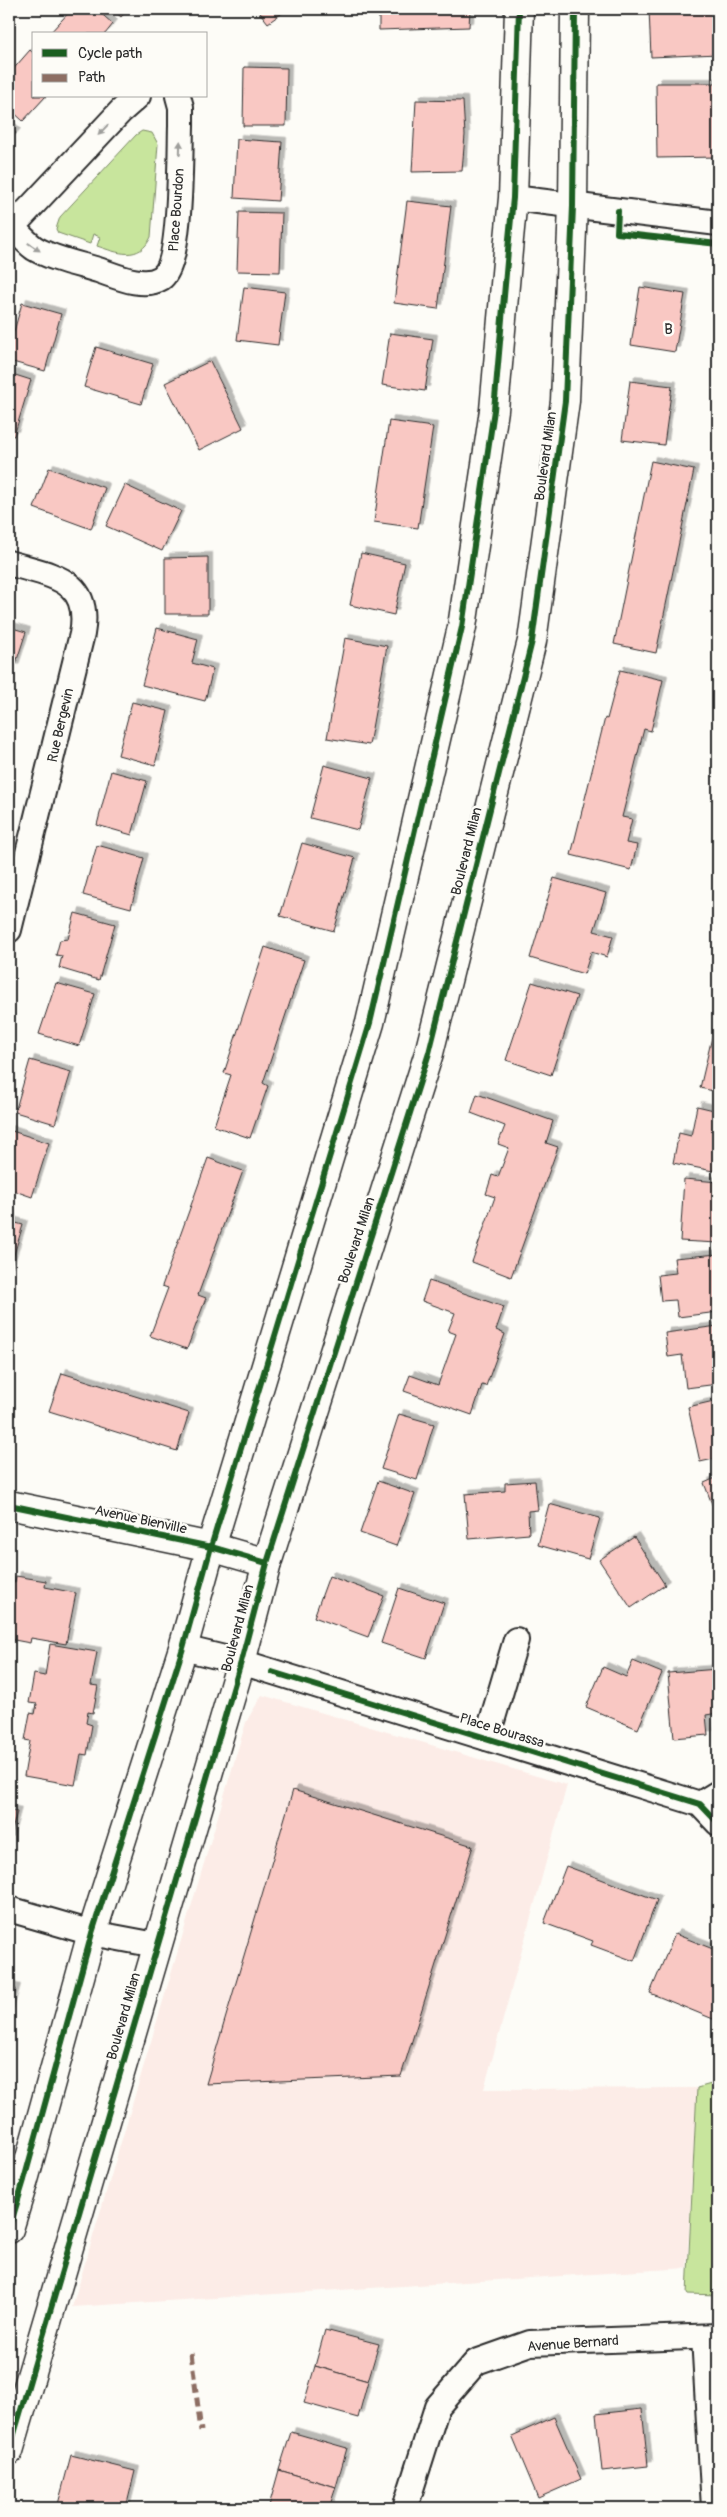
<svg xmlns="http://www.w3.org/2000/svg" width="727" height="2517" viewBox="0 0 727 2517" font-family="Pangolin,sans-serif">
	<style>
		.built { fill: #fcece7 }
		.green { fill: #c8e59d; stroke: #7a8864 }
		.building { fill: #f9c8c3; stroke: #2b2b2b; filter: url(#shadow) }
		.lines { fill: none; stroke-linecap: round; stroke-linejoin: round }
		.minor-casing { stroke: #2b2b2b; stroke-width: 28 }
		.tertiary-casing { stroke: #2b2b2b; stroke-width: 31 }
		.secondary-casing { stroke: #2b2b2b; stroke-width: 31 }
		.minor { stroke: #fdfcf7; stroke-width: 24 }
		.tertiary { stroke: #fdfcf7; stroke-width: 28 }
		.secondary { stroke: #fdfcf7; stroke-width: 28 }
		.quiet { stroke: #8d6e63; stroke-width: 5; stroke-dasharray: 10 5; stroke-linecap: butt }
		.cycleway-casing { stroke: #fdfcf7; stroke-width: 9 }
		.cycleway { stroke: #1b5e20; stroke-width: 6 }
		.oneway { fill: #9e9e9b }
		.labels { text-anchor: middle; stroke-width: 5; stroke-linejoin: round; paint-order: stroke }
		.street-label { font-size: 14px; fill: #2b2b2b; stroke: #fdfcf7 }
		.neighbourhood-label { font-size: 15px; letter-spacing: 1px; fill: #2b2b2b; stroke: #fdfcf7 }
	</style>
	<defs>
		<filter id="shadow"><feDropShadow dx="4.5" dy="-4.5" stdDeviation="0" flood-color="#0004"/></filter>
	</defs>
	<rect width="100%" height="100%" fill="#fdfcf7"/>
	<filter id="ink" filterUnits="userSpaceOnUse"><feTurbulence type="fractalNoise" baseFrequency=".02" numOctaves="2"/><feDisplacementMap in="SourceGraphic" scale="10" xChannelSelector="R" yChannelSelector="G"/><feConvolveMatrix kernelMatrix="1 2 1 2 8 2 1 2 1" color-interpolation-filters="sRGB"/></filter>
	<g filter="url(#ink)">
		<path class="built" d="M 262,1695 L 567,1785 L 484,2089 L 697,2088 L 687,2268 L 72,2307 L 246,1722 Z"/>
		<g class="green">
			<path d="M 142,131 L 152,133 L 158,144 L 151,237 C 139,262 118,253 97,246 L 100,237 L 93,234 L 90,244 L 58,233 L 56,229 L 60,217 L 136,135 Z"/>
			<path d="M 718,2082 L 718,2295 L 687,2294 L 697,2088 Z"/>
		</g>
		<g class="building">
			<path d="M 72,9 L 96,9 L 113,24 L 105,34 L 49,34 Z"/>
			<path d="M 112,9 L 128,9 L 121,17 Z"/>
			<path d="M 257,9 L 288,9 L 268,23 Z"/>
			<path d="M 379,9 L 470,9 L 469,27 L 379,30 Z"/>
			<path d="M 649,9 L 717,9 L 718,54 L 651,57 Z"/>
			<path d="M 30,50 L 34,54 L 34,96 L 46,96 L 23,121 L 9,108 L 9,74 Z"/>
			<path d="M 244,67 L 287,68 L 286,126 L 243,126 Z"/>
			<path d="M 656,83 L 718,83 L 718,157 L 657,158 Z"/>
			<path d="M 416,100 L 463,101 L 465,135 L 462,171 L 412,172 Z"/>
			<path d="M 9,126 L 16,133 L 9,141 Z"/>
			<path d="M 237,139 L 282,142 L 278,201 L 234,198 Z"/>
			<path d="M 407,201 L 451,206 L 438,309 L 394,303 Z"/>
			<path d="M 239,212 L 282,213 L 280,272 L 237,271 Z"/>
			<path d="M 244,287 L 285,292 L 278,345 L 237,340 Z"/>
			<path d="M 640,287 L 685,294 L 675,352 L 631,345 Z"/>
			<path d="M 22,303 L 61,314 L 45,371 L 9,361 L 9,349 Z"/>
			<path d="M 390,333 L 433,339 L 425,391 L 382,385 Z"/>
			<path d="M 96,347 L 153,364 L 141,404 L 84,387 Z"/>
			<path d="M 210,361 L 243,428 L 199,450 L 165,383 Z"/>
			<path d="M 9,373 L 31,380 L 14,436 L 9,435 Z"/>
			<path d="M 630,381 L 672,386 L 664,445 L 622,440 Z"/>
			<path d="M 389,421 L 433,427 L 418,528 L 374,522 Z"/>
			<path d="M 651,461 L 694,470 L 656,653 L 614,644 Z"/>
			<path d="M 49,468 L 105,488 L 91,529 L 34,508 Z"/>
			<path d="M 125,485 L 181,511 L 162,551 L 106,526 Z"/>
			<path d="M 361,553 L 405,563 L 394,615 L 350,605 Z"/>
			<path d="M 208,557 L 208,614 L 165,614 L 165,558 Z"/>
			<path d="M 9,627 L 26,632 L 14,669 L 9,667 Z"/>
			<path d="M 157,628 L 198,639 L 192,663 L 213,669 L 205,701 L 142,685 Z"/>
			<path d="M 345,638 L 387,646 L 369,745 L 327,738 Z"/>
			<path d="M 620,670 L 663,680 L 651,731 L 644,729 L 622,817 L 632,819 L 626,843 L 637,845 L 631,870 L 571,855 L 605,718 L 607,719 Z"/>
			<path d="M 132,702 L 168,711 L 155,765 L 118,755 Z"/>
			<path d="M 324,765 L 372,778 L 358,830 L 310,818 Z"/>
			<path d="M 111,771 L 147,781 L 132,835 L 97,825 Z"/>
			<path d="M 302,843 L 355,858 L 334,931 L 280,916 Z"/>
			<path d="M 97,845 L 144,858 L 131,908 L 83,895 Z"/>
			<path d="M 554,878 L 606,893 L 594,931 L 613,936 L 607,957 L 591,952 L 584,974 L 530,958 Z"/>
			<path d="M 75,913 L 115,924 L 99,980 L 59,968 L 62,956 L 56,955 L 60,940 L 68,939 Z"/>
			<path d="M 265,947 L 304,960 L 263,1083 L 268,1086 L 250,1138 L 214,1126 L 231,1075 L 224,1073 Z"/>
			<path d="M 532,982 L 577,996 L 551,1075 L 506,1060 Z"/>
			<path d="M 56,983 L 95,994 L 79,1046 L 39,1034 Z"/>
			<path d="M 713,1033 L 718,1034 L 718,1092 L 700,1088 Z"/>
			<path d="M 30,1060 L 71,1072 L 55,1124 L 15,1112 Z"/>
			<path d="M 477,1094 L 553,1121 L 546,1143 L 558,1147 L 511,1277 L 472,1262 L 495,1197 L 486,1194 L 492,1175 L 498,1177 L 509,1148 L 498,1144 L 505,1126 L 471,1113 Z"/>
			<path d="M 697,1106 L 718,1111 L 718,1172 L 673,1163 L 679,1133 L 691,1136 Z"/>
			<path d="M 9,1130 L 49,1143 L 32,1197 L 9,1189 Z"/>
			<path d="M 208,1158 L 243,1171 L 198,1295 L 206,1298 L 187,1349 L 150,1336 L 168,1288 L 162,1286 Z"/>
			<path d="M 684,1179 L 718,1182 L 718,1243 L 680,1241 Z"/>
			<path d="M 9,1221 L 23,1225 L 9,1271 Z"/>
			<path d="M 718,1254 L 718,1312 L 678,1317 L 676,1300 L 661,1301 L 658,1275 L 676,1273 L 674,1258 Z"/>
			<path d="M 429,1281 L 504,1307 L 496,1330 L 505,1334 L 486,1386 L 482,1385 L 472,1415 L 404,1391 L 410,1375 L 438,1385 L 456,1334 L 448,1331 L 455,1313 L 422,1301 Z"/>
			<path d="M 718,1326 L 718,1384 L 686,1388 L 682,1355 L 668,1357 L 665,1333 Z"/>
			<path d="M 62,1373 L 189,1413 L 177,1451 L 49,1411 Z"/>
			<path d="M 718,1400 L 718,1458 L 700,1462 L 688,1407 Z"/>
			<path d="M 399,1414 L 434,1424 L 417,1480 L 381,1469 Z"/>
			<path d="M 718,1477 L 718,1520 L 704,1483 Z"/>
			<path d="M 378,1481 L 415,1494 L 396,1546 L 360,1533 Z"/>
			<path d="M 535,1481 L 538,1510 L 528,1511 L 529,1534 L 469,1539 L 465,1494 L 505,1491 L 505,1483 Z"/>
			<path d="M 549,1504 L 600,1518 L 588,1559 L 538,1545 Z"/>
			<path d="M 634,1537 L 665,1585 L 631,1608 L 599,1560 Z"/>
			<path d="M 16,1576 L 46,1581 L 45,1587 L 76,1593 L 66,1644 L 31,1638 L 30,1643 L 9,1639 L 9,1581 L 15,1582 Z"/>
			<path d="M 329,1576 L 384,1596 L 368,1637 L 314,1617 Z"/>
			<path d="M 399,1588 L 444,1603 L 426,1658 L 381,1643 Z"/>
			<path d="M 50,1644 L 97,1652 L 91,1685 L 98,1686 L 93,1713 L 88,1712 L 86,1723 L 92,1725 L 87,1755 L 81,1754 L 75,1785 L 24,1776 L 30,1741 L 25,1740 L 30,1713 L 35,1714 L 37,1704 L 29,1703 L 34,1674 L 45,1676 Z"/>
			<path d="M 633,1661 L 662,1673 L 638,1729 L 586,1707 L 603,1667 L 626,1677 Z"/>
			<path d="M 718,1669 L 718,1713 L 706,1715 L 708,1735 L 674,1738 L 668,1673 Z"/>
			<path d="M 293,1790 L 473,1846 L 401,2076 L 206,2084 Z"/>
			<path d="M 9,1810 L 17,1812 L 9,1841 Z"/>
			<path d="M 566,1866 L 657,1900 L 634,1961 L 591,1945 L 593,1941 L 544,1923 Z"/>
			<path d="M 675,1934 L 718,1951 L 718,2021 L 650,1993 Z"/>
			<path d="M 9,1987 L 16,1989 L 9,2013 Z"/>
			<path d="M 325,2330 L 379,2344 L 368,2381 L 315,2366 Z"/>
			<path d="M 315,2366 L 368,2381 L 358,2418 L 304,2403 Z"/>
			<path d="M 642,2409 L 648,2466 L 602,2471 L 596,2414 Z"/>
			<path d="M 554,2417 L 581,2479 L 538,2498 L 512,2436 Z"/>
			<path d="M 291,2432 L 347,2448 L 336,2487 L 279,2470 Z"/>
			<path d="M 71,2455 L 135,2471 L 126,2508 L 57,2508 Z"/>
			<path d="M 279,2470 L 336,2487 L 329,2508 L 276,2508 L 269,2506 Z"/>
		</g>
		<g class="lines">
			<defs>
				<g id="minor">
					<path d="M 138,96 L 121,111 L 12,227 C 19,234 26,242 34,248 C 52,259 78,264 98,270 C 116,276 143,289 161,278 C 182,264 180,154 181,126 L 181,107 L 178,96"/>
					<path d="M 513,198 L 718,223"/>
					<path d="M 9,563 C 51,576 92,578 82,634 L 9,930"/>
					<path d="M 183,1648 L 241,1662 L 700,1804 L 718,1823"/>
					<path d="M 487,1738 L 516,1640"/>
					<path d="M 700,1804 L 718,1793"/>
					<path d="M 9,1909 L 92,1933 L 156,1945"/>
					<path d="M 704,2337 L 714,2508"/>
					<path d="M 405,2508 L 437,2407 L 476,2362 L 530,2343 L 718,2336"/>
				</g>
				<path id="tertiary" d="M 9,1505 L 211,1547 L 267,1563"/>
				<g id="secondary">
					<path d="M 9,2229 L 24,2180 L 92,1933 L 183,1648 L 211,1547 L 370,1023 L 462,627 L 494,410 L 509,239 L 513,198 L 519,9"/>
					<path d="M 9,2451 L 241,1662 L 267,1563 L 429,1053 L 532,641 L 565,401 L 573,206 L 575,9"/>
				</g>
			</defs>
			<use href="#minor" class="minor-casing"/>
			<use href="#tertiary" class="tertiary-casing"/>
			<use href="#secondary" class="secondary-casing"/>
			<use href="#minor" class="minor"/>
			<use href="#tertiary" class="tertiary"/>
			<use href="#secondary" class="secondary"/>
			<path class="quiet" d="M 191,2353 L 201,2431"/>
			<defs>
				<g id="cycleway">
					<path d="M 618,211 L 617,233 L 718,244"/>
					<path d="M 9,1505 L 211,1547 L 267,1563"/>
					<path d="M 272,1672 L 700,1804 L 718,1823"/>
					<path d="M 9,2229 L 24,2180 L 92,1933 L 183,1648 L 211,1547 L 370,1023 L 462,627 L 494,410 L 509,239 L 513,198 L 519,9"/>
					<path d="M 9,2451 L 241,1662 L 267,1563 L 429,1053 L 532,641 L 565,401 L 573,206 L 575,9"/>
				</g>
			</defs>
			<use href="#cycleway" class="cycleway-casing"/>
			<use href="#cycleway" class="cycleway"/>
		</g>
		<defs><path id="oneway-solid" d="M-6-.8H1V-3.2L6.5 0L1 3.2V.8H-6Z" transform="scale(1.25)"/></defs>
		<g class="oneway">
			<use href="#oneway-solid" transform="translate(103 130) rotate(133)"/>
			<use href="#oneway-solid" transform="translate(180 148) rotate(-88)"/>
			<use href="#oneway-solid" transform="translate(34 247) rotate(33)"/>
		</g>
	</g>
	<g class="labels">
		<g class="street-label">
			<text transform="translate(176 210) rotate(-86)" y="5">Place Bourdon</text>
			<text transform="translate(545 456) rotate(-82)" y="5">Boulevard Milan</text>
			<text transform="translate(60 725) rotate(-77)" y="5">Rue Bergevin</text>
			<text transform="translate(466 851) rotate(-76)" y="5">Boulevard Milan</text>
			<text transform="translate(356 1240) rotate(-72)" y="5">Boulevard Milan</text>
			<text transform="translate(141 1519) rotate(12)" y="5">Avenue Bienville</text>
			<text transform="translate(237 1628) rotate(-75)" y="5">Boulevard Milan</text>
			<text transform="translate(502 1730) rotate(17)" y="5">Place Bourassa</text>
			<text transform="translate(123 2016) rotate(-74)" y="5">Boulevard Milan</text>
			<text transform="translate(573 2343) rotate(-4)" y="5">Avenue Bernard</text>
		</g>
		<g class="neighbourhood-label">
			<text x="669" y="334">B</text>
		</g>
	</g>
	<rect width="727" height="2517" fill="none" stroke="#fdfcf7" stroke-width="30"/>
	<rect x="15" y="15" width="697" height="2487" fill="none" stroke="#2b2b2b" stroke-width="2" filter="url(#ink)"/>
	<rect x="32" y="32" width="175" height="65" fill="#fdfcf7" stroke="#a9a8a5"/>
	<rect x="42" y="49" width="25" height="8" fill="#1b5e20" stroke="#a9a8a5"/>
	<text x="78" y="58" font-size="15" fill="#2b2b2b">Cycle path</text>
	<rect x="42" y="74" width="25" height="8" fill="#8d6e63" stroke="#a9a8a5"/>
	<text x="78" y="82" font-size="15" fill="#2b2b2b">Path</text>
</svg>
